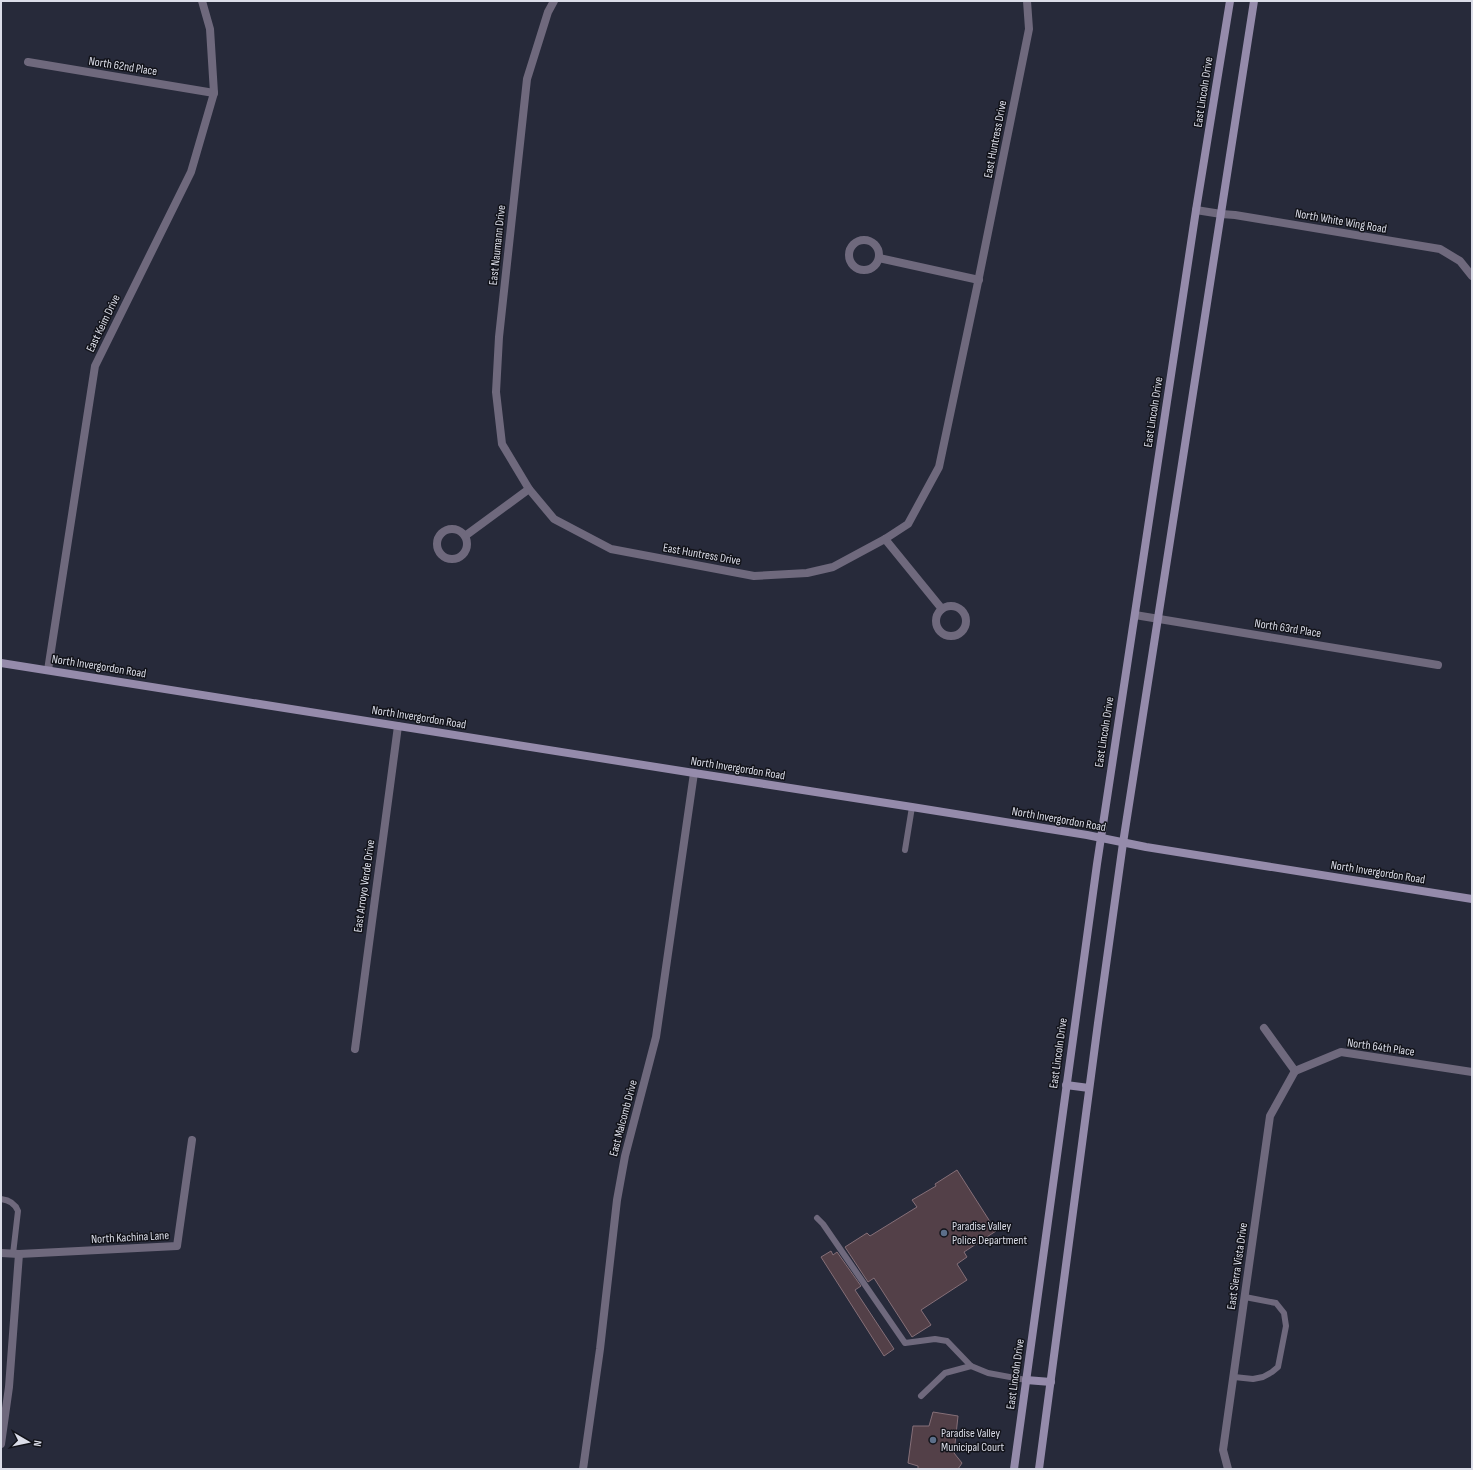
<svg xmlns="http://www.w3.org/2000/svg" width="1473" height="1470" viewBox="0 0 1473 1470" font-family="'Sofia Sans Condensed',sans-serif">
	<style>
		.building { fill: #534048; stroke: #856f78 }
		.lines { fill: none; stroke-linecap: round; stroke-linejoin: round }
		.lane { stroke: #6f697d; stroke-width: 6 }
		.street { stroke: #6f697d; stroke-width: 8 }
		.secondary { stroke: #958bab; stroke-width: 8 }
		.service-dot { fill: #5c6f8a; stroke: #12131a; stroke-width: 1.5 }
		.labels { text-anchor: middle; stroke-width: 3; stroke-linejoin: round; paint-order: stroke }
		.street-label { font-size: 12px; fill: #dbdde8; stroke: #12131a }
		.poi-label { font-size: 12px; fill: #dbdde8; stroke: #12131a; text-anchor: start }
	</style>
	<rect width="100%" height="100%" fill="#272a3a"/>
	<g class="building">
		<path d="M 957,1170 L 996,1231 L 964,1252 L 967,1257 L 957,1264 L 967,1280 L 921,1310 L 931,1325 L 912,1337 L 874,1278 L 868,1282 L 845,1247 L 867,1233 L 870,1236 L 917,1207 L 912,1200 L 936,1186 L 935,1184 Z"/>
		<path d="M 831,1251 L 833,1255 L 837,1252 L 861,1286 L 855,1290 L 894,1349 L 884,1356 L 821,1257 Z"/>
		<path d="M 933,1412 L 958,1416 L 954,1453 L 962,1463 L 958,1469 L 918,1469 L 918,1466 L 908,1463 L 913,1426 L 929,1426 Z"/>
	</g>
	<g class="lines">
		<g class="lane">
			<path d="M 905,850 L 912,807"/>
			<path d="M 1,1199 C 9,1200 15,1203 18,1211 L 13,1254"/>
			<path d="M 817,1218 L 823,1224 L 905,1343 L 935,1339 L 947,1341 L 971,1366 L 988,1373 L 1026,1380"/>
			<path d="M 1234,1377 L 1253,1379 L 1263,1377 L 1272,1372 L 1278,1367 L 1286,1326 L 1284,1313 L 1276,1303 L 1245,1297"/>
			<path d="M 921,1396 L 945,1373 L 971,1366"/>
		</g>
		<g class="street">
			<path d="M 554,1 L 548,12 L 527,79 L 499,337 L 496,392 L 502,444 L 529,489 L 554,519 L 611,549 L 754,576 L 807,573 L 833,567 L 885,539 L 908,524 L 939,467 L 977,287 L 1029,29 L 1027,1"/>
			<path d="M 28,62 L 214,93"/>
			<path d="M 1196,210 L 1221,214 L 1235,215 L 1440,249 L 1460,261 L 1472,276"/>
			<circle cx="864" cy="255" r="15"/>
			<path d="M 879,258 L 979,280"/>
			<circle cx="452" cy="544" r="15"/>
			<path d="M 465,536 L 529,489"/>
			<path d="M 885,539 L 942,609"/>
			<circle cx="951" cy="621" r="15"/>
			<path d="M 1135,615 L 1438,665"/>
			<path d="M 48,670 L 95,366 L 191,172 L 214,93 L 210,29 L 202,1"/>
			<path d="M 1264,1028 L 1295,1071"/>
			<path d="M 355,1049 L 398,726"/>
			<path d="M 1295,1071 L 1341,1052 L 1472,1072"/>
			<path d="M 1,1253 L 19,1254 L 177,1246 L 192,1140"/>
			<path d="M 1,1444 L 9,1387 L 19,1254"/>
			<path d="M 583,1469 L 600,1349 L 617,1200 L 625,1156 L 656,1037 L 694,773"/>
			<path d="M 1228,1469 L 1223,1450 L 1270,1116 L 1295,1071"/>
		</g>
		<g class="secondary">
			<path d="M 1,663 L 694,773 L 912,807 L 1087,835 L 1146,847 L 1472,899"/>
			<path d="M 1066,1085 L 1089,1088"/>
			<path d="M 1026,1380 L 1051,1382"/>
			<path d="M 1014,1469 L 1097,864 L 1196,210 L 1230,1"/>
			<path d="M 1039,1469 L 1098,1023 L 1123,843 L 1254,1"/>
		</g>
	</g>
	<g class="service-dot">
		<circle cx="944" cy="1233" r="4"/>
		<circle cx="933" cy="1440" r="4"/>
	</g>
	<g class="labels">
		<g class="street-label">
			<text transform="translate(123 66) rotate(9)" y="4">North 62nd Place</text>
			<text transform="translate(1203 92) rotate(-81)" y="4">East Lincoln Drive</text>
			<text transform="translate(995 139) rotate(-79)" y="4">East Huntress Drive</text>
			<text transform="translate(1341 221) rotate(10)" y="4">North White Wing Road</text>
			<text transform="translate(497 245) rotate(-84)" y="4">East Naumann Drive</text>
			<text transform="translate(103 323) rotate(-64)" y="4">East Keim Drive</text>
			<text transform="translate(1153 412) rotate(-81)" y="4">East Lincoln Drive</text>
			<text transform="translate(702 554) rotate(10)" y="4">East Huntress Drive</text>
			<text transform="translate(1288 628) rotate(9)" y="4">North 63rd Place</text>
			<text transform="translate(99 666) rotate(9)" y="4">North Invergordon Road</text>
			<text transform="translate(419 717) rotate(9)" y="4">North Invergordon Road</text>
			<text transform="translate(1104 732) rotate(-81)" y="4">East Lincoln Drive</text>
			<text transform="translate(738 768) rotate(9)" y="4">North Invergordon Road</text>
			<text transform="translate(1059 819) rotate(10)" y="4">North Invergordon Road</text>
			<text transform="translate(1378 872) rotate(9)" y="4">North Invergordon Road</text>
			<text transform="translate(364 886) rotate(-82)" y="4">East Arroyo Verde Drive</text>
			<text transform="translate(1381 1047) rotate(8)" y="4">North 64th Place</text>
			<text transform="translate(1058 1053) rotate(-82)" y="4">East Lincoln Drive</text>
			<text transform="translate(623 1118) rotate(-75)" y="4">East Malcomb Drive</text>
			<text transform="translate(130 1237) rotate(-3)" y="4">North Kachina Lane</text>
			<text transform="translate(1237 1266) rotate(-82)" y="4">East Sierra Vista Drive</text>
			<text transform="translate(1015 1374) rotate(-82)" y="4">East Lincoln Drive</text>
		</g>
		<g class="poi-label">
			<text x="952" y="1230">Paradise Valley<tspan x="952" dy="14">Police Department</tspan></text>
			<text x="941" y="1437">Paradise Valley<tspan x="941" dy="14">Municipal Court</tspan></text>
		</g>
	</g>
	<rect width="1473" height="1470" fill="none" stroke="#dbdde8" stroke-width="4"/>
	<g transform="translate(28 1442) rotate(99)" stroke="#12131a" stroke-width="3" paint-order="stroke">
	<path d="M0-3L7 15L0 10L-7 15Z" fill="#dbdde8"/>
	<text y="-6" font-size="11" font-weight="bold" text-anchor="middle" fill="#dbdde8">N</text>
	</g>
</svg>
